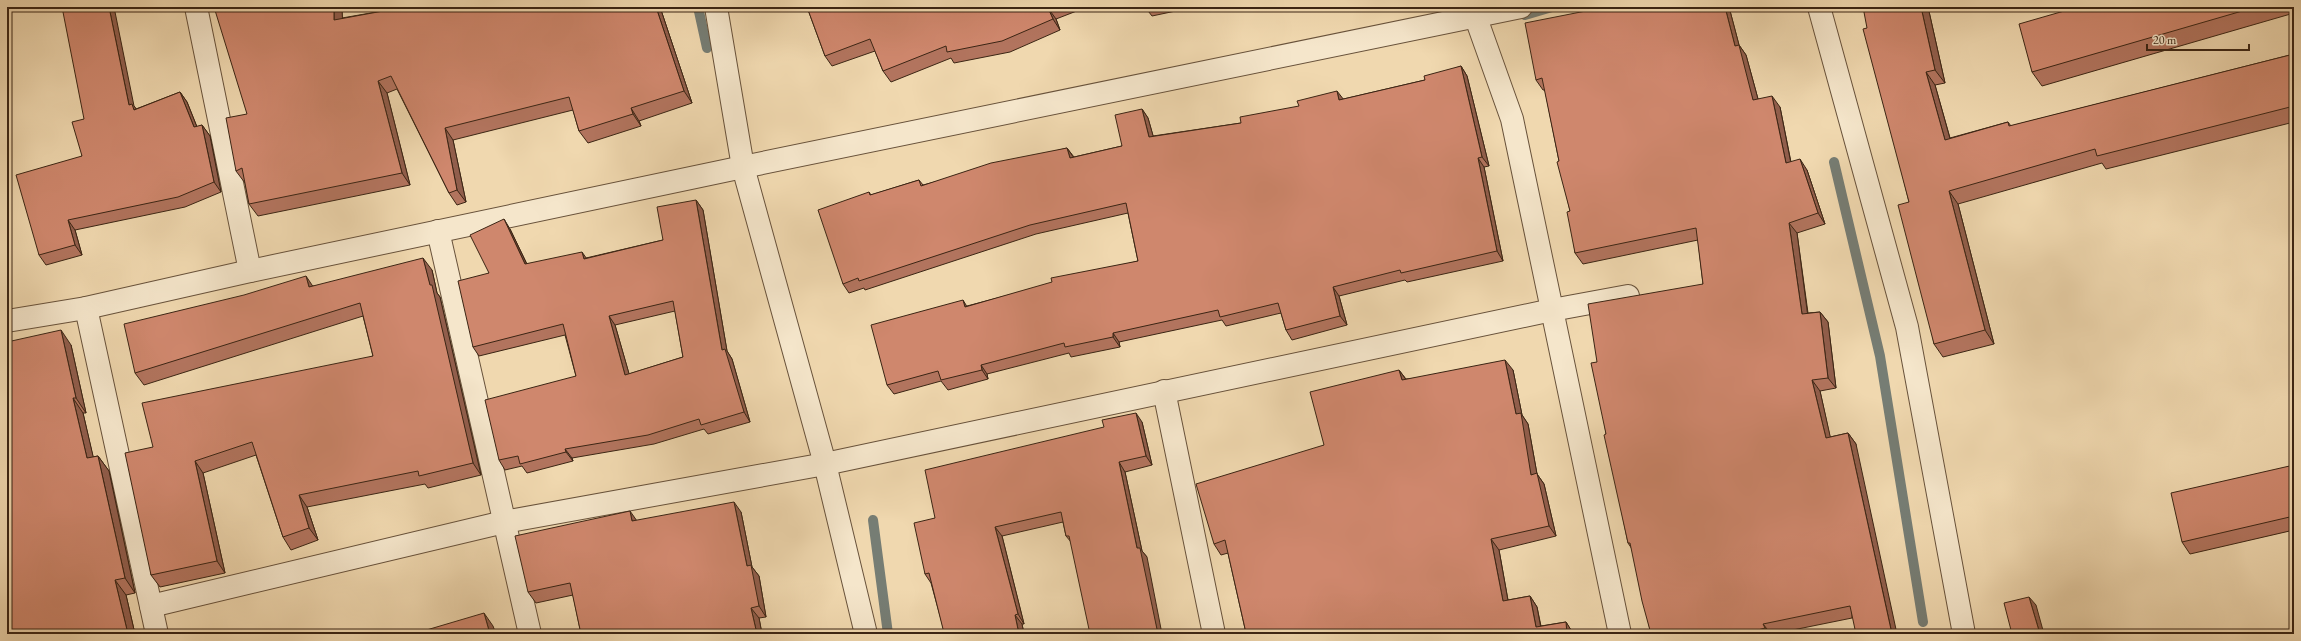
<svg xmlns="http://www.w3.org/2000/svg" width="2301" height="641" viewBox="0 0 2301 641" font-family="'EB Garamond',serif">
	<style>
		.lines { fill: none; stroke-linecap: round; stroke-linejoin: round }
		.stream { stroke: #767d74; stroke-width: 10 }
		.street-casing { stroke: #68523b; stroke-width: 24 }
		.street { stroke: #f5e6cb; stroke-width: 22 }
		.wall { fill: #b2745e; stroke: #3b2514; fill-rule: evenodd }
		.shaded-wall { fill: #915e4c; stroke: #3b2514 }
		.building { fill: #cf876d; stroke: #3b2514; fill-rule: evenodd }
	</style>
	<rect width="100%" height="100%" fill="#f0d8af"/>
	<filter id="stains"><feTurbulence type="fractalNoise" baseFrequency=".005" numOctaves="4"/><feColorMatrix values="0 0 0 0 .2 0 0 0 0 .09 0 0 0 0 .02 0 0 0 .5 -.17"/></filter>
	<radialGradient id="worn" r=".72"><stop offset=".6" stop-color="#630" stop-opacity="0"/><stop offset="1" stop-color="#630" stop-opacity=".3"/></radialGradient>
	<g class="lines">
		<g class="stream">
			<path d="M 698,7 L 707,48"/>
			<path d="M 1525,15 L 1552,7"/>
			<path d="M 1834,162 L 1880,356 L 1923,622"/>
			<path d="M 873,520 L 888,634"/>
		</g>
		<defs>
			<g id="street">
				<path d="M 196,7 L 250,271"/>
				<path d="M 716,7 L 743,167 L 825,464 L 866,634"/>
				<path d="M 1474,7 L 1476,18 L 1512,119 L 1620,634"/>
				<path d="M 1819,7 L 1907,327 L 1964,634"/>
				<path d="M 438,231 L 530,634"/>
				<path d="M 86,308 L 157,634"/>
				<path d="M 7,321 L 86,308 L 250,271 L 743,167 L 1521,7"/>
				<path d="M 1164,391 L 1214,634"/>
				<path d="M 151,606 L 504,522 L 825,464 L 1552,310 L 1628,296"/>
			</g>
		</defs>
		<use href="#street" class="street-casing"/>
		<use href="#street" class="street"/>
	</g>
	<g class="wall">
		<path d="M 405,7 L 660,7 L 692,103 L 639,121 L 641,126 L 588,143 L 579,131 L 573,110 L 453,140 L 466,202 L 457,205 L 449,193 L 397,89 L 387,93 L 410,185 L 258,216 L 249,204 L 245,183 L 236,171 L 342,8 L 342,18 Z"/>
		<path d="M 807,7 L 1087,7 L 1056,19 L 1060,30 L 1010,52 L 954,63 L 951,58 L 891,82 L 883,71 L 875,51 L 832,66 L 825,56 Z"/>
		<path d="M 1145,7 L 1184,7 L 1185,9 L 1152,16 Z"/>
		<path d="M 1606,7 L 1729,7 L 1739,45 L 1746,55 L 1758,99 L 1780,107 L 1791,162 L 1807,170 L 1825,224 L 1797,233 L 1808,313 L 1820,312 L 1828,322 L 1836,388 L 1820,391 L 1830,437 L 1848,433 L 1856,444 L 1852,618 L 1773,634 L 1651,634 L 1632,549 L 1628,543 L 1606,434 L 1597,362 L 1703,284 L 1698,240 L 1583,264 L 1575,253 L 1570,211 L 1559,161 L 1545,90 L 1543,90 L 1536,80 Z"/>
		<path d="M 1928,7 L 1945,83 L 1935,85 L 1950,138 L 2008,122 L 2011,126 L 2294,54 L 2294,122 L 2106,169 L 2102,163 L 1958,204 L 1994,344 L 1943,357 L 1934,344 L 1909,202 L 1867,28 Z"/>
		<path d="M 2078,7 L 2294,7 L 2294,13 L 2042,86 L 2032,72 Z"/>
		<path d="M 1461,66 L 1467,76 L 1489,166 L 1484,167 L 1503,261 L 1407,282 L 1405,280 L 1339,296 L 1347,325 L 1292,340 L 1286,330 L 1281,313 L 1226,326 L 1222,320 L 1119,342 L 1120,347 L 1071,357 L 1069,353 L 987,374 L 988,379 L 948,390 L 941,381 L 894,394 L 887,385 L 967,306 L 1138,261 L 1128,213 L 1036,234 L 865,290 L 864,288 L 849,293 L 843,284 L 869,192 L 871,195 L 919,180 L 923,185 L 1067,148 L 1074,157 L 1122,146 L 1142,109 L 1148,118 L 1153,136 L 1241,123 L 1425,80 Z"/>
		<path d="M 180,92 L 187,102 L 197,127 L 202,125 L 210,136 L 221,192 L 185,207 L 75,230 L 82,255 L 46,265 L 39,255 L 82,156 L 84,119 L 134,106 L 136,109 Z"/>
		<path d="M 696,200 L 703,210 L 727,351 L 732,359 L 750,422 L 708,434 L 704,429 L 654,444 L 572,458 L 573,461 L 527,473 L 522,466 L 505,470 L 499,460 L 576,376 L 565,335 L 479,356 L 473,347 L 489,273 L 510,229 L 527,264 L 586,258 L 663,240 ZM 675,311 L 683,357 L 629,374 L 615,325 Z"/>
		<path d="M 432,270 L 437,293 L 440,297 L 481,475 L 428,488 L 425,484 L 307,507 L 318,540 L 291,550 L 283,537 L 256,455 L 203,473 L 225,573 L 160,587 L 151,575 L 153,447 L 373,356 L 363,316 L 144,385 L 135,373 L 313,286 Z"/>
		<path d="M 71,345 L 86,413 L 83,413 L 93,457 L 98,456 L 109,471 L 135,593 L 126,595 L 135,634 L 7,634 Z"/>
		<path d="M 1399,370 L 1406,379 L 1513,370 L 1522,415 L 1528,424 L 1537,474 L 1544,484 L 1556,536 L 1499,550 L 1508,600 L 1530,596 L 1537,607 L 1541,626 L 1566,622 L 1573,634 L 1241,634 L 1246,633 L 1228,553 L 1221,555 L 1214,544 L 1324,445 Z"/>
		<path d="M 1142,422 L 1152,465 L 1125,472 L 1142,551 L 1147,557 L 1071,542 L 1066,536 L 1063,522 L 1002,536 L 1024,624 L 1022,624 L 1024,634 L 945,634 L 931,583 L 925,574 L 935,518 Z"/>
		<path d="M 2294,465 L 2294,530 L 2190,554 L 2182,542 Z"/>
		<path d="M 741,512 L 752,567 L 759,576 L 766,617 L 759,618 L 762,634 L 581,634 L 573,595 L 536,603 L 528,592 L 637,521 Z"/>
	</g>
	<g class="shaded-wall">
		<path d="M 109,7 L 114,7 L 134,106 L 140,114 L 129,105 Z"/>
		<path d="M 334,7 L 341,7 L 342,8 L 343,32 L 334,20 Z"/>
		<path d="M 656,7 L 660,7 L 692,103 L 684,91 Z"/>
		<path d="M 1725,7 L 1729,7 L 1739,45 L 1746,55 L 1761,110 L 1753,100 L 1735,46 Z"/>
		<path d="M 1921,7 L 1928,7 L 1945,83 L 1935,70 Z"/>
		<path d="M 1048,8 L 1056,19 L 1060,30 L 1053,19 Z"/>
		<path d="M 1461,66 L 1467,76 L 1489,166 L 1482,157 Z"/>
		<path d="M 1926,72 L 1935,85 L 1954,153 L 1945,140 Z"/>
		<path d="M 378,81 L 387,93 L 410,185 L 402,173 Z"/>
		<path d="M 1337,91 L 1344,100 L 1339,100 Z"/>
		<path d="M 180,92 L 187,102 L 201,137 L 194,127 Z"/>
		<path d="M 1772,96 L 1780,107 L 1793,174 L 1786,163 Z"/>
		<path d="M 631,108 L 639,121 L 641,126 L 633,114 Z"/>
		<path d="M 1142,109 L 1148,118 L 1156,146 L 1149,137 Z"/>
		<path d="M 202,125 L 210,136 L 221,192 L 214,182 Z"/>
		<path d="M 445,128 L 453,140 L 466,202 L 457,190 Z"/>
		<path d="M 1067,148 L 1074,158 L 1070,158 Z"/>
		<path d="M 1478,158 L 1484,167 L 1503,261 L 1497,251 Z"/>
		<path d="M 1800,159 L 1807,170 L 1825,224 L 1818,213 Z"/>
		<path d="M 1949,191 L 1958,204 L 1994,344 L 1985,330 Z"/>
		<path d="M 696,200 L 703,210 L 727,351 L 732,359 L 750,422 L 744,412 L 722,350 Z"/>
		<path d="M 504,219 L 510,229 L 531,273 L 525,264 Z"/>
		<path d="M 68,220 L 75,230 L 82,255 L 75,245 Z"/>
		<path d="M 1789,223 L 1797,233 L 1809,325 L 1802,314 Z"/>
		<path d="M 582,252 L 589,262 L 584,259 Z"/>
		<path d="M 423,258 L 432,270 L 437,293 L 440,297 L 481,475 L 473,463 Z"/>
		<path d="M 306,276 L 314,288 L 309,287 Z"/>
		<path d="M 1333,287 L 1339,296 L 1347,325 L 1340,316 Z"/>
		<path d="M 963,300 L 969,310 L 965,307 Z"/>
		<path d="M 1820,312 L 1828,322 L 1836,388 L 1828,378 Z"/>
		<path d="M 609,316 L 615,325 L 632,384 L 625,375 Z"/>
		<path d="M 61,330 L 71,345 L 86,413 L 76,398 Z"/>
		<path d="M 1113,333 L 1119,342 L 1120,347 L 1113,337 Z"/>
		<path d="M 1505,360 L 1513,370 L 1522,415 L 1528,424 L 1537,474 L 1544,484 L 1556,536 L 1549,526 L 1531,475 L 1516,414 Z"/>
		<path d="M 981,365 L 987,374 L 988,379 L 982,370 Z"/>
		<path d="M 1399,370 L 1407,381 L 1402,380 Z"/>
		<path d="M 1812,380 L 1820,391 L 1833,449 L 1826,438 Z"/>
		<path d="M 73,398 L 83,413 L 97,473 L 87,458 Z"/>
		<path d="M 1136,413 L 1142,422 L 1152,465 L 1146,456 Z"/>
		<path d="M 1848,433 L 1856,444 L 1897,634 L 1892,634 Z"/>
		<path d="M 565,449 L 572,458 L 573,461 L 566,452 Z"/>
		<path d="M 98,456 L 109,471 L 135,593 L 125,578 Z"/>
		<path d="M 195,461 L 203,473 L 225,573 L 217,561 Z"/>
		<path d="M 1119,462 L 1125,472 L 1142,551 L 1147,557 L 1162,634 L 1158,634 L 1137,548 Z"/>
		<path d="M 299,495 L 307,507 L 318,540 L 309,528 Z"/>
		<path d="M 734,502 L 741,512 L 752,567 L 759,576 L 766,617 L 759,606 L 747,566 Z"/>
		<path d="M 630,511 L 637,521 L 632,521 Z"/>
		<path d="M 995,527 L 1002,536 L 1024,624 L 1018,614 Z"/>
		<path d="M 1491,539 L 1499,550 L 1510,612 L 1503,601 Z"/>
		<path d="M 115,580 L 126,595 L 135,634 L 128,634 Z"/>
		<path d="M 1530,596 L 1537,607 L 1542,634 L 1536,627 Z"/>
		<path d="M 2029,597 L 2036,605 L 2044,634 L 2040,634 Z"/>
		<path d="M 751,608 L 759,618 L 762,634 L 757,634 Z"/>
		<path d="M 484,613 L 493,626 L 496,634 L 490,634 Z"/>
		<path d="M 1015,615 L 1022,624 L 1024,634 L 1019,634 Z"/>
		<path d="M 1566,622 L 1573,633 L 1573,634 L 1567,634 Z"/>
		<path d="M 1763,624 L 1771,634 L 1768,634 Z"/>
	</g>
	<g class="building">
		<path d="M 62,7 L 109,7 L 129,105 L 132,104 L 134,110 L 180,92 L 194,127 L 202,125 L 214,182 L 178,197 L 68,220 L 75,245 L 39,255 L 16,175 L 82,156 L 72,122 L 84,119 Z"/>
		<path d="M 214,7 L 334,7 L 334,20 L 405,7 L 656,7 L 684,91 L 631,108 L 633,114 L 579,131 L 569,97 L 445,128 L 457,190 L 449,193 L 391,76 L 378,81 L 402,173 L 249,204 L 242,168 L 236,171 L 226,118 L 247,114 Z"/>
		<path d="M 807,7 L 1052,7 L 1048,8 L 1053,19 L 1002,41 L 947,52 L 946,46 L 883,71 L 870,39 L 825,56 Z"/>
		<path d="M 1606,7 L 1725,7 L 1735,46 L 1739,45 L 1753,100 L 1772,96 L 1786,163 L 1800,159 L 1818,213 L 1789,223 L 1802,314 L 1820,312 L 1828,378 L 1812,380 L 1826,438 L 1848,433 L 1892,634 L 1856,634 L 1850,606 L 1763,624 L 1765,628 L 1743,634 L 1651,634 L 1642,601 L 1630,543 L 1628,543 L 1604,435 L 1606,434 L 1591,363 L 1597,362 L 1588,304 L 1703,284 L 1696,228 L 1575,253 L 1567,212 L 1570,211 L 1557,162 L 1559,161 L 1542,78 L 1536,80 L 1525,23 Z"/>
		<path d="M 1863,7 L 1921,7 L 1935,70 L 1926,72 L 1945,140 L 2008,122 L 2009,126 L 2294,54 L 2294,106 L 2097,156 L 2095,149 L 1949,191 L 1985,330 L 1934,344 L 1898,205 L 1909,202 L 1863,29 L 1867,28 Z"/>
		<path d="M 2078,7 L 2256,7 L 2032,72 L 2019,24 Z"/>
		<path d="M 1461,66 L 1482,157 L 1478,158 L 1497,251 L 1401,273 L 1400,270 L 1333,287 L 1340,316 L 1286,330 L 1278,303 L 1220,317 L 1218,310 L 1113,333 L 1113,337 L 1065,347 L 1064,343 L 981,365 L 982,370 L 941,380 L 938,371 L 887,385 L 871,325 L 963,300 L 965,307 L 1052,282 L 1051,278 L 1138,261 L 1126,203 L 1030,225 L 859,281 L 858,278 L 843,284 L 818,210 L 869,192 L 870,195 L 919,180 L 921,186 L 991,163 L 1067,148 L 1070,158 L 1122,146 L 1115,115 L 1142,109 L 1149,137 L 1241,123 L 1240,117 L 1299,106 L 1297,101 L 1337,91 L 1339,100 L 1425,80 L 1424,76 Z"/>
		<path d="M 696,200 L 722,350 L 725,349 L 744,412 L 701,425 L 699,419 L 648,435 L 565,449 L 566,452 L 520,464 L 518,456 L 499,460 L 485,400 L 576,376 L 563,324 L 473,347 L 458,281 L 489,273 L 470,235 L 504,219 L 525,264 L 582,252 L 584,259 L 663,240 L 657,207 ZM 673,301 L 683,357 L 625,375 L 609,316 Z"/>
		<path d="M 423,258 L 430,285 L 432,285 L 473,463 L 419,476 L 418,471 L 299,495 L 309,528 L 283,537 L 252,442 L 195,461 L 217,561 L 151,575 L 125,453 L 153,447 L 142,403 L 373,356 L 360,303 L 135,373 L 124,324 L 244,295 L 306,276 L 309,287 Z"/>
		<path d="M 61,330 L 76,398 L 73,398 L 87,458 L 98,456 L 125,578 L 115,580 L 128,634 L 7,634 L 7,342 Z"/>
		<path d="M 1505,360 L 1516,414 L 1521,413 L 1531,475 L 1537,473 L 1549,526 L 1491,539 L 1503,601 L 1530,596 L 1536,627 L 1566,622 L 1567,634 L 1241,634 L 1246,633 L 1225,540 L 1214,544 L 1196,484 L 1324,445 L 1310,392 L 1399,370 L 1402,380 Z"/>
		<path d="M 1136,413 L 1146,456 L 1119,462 L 1137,548 L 1140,548 L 1158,634 L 1090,634 L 1069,536 L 1066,536 L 1061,512 L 995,527 L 1018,614 L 1015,615 L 1019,634 L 951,634 L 951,632 L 944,633 L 929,573 L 925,574 L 914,523 L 935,518 L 925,470 L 1104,427 L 1102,420 Z"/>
		<path d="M 2294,465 L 2294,516 L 2182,542 L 2171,493 Z"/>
		<path d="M 734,502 L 747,566 L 751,565 L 759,606 L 751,608 L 757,634 L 581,634 L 570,583 L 528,592 L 515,536 L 630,511 L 632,521 Z"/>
		<path d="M 2029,597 L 2040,634 L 2012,634 L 2004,603 Z"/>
		<path d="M 484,613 L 490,634 L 413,634 Z"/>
	</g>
	<rect width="2301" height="641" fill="none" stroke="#f0d8af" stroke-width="24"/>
	<rect x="8" y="8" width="2285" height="625" fill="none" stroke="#3b2514" stroke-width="2"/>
	<rect x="12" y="12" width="2277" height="617" fill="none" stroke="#3b2514"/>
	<path d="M2147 44v6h102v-6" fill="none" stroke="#3b2514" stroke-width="2"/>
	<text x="2153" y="44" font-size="12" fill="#3b2514" stroke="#f5e6cb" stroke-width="3" paint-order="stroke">20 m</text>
	<rect width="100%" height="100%" filter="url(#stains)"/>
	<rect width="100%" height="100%" fill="url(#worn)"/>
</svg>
